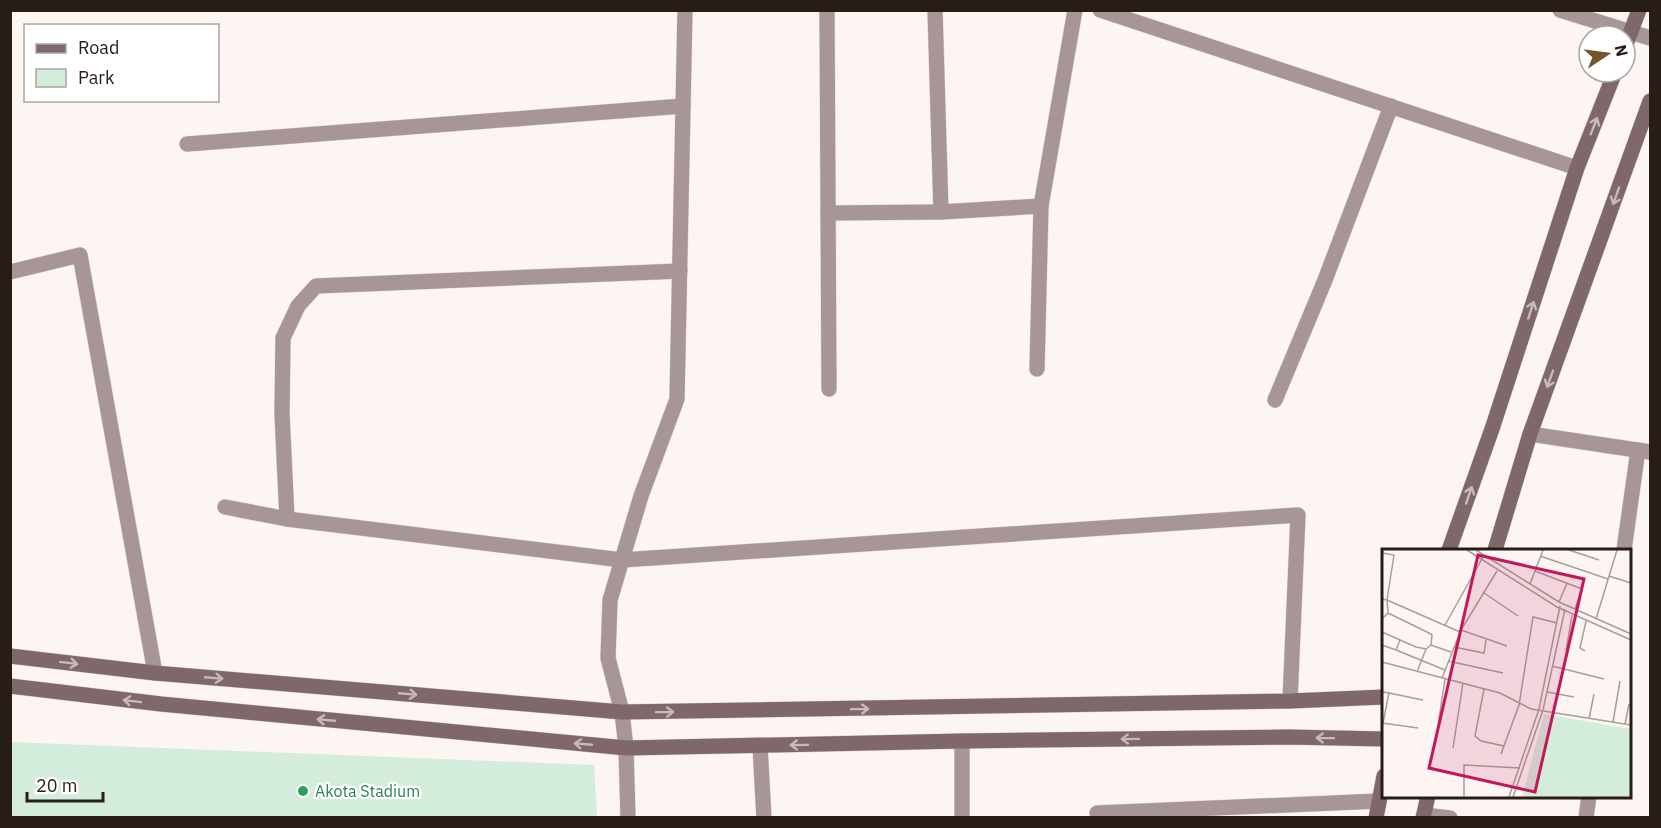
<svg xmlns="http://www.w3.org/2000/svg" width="1661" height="828" viewBox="0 0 1661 828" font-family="'IBM Plex Sans',sans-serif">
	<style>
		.green { fill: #d4ecdc }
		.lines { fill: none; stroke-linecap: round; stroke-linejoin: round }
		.street-casing { stroke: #dbd2cf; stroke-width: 16 }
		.secondary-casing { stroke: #dbd2cf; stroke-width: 16 }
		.street { stroke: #a79598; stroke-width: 15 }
		.secondary { stroke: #7f676b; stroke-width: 15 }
		.oneway { stroke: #c5bbbc }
		.leisure-dot { fill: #2e9e5b; stroke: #fff; stroke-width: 2 }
		.labels { text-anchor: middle; stroke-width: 4.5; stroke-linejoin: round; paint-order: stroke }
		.leisure-label { font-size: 16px; fill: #27864d; stroke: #fff; text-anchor: start }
		.inset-road { fill: none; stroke: #a89e9a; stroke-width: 1.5 }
		.view { fill: #c2185b; fill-opacity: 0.15; stroke: #c2185b; stroke-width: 3 }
		.inset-edge { fill: none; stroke: #281c16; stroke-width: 3 }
	</style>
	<rect width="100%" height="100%" fill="#fdf5f2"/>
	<path class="green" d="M 11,742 L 594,765 L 597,817 L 11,817 Z"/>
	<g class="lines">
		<defs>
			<g id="street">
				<path d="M 827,10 L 829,389"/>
				<path d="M 935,10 L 941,212 L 1041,206"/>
				<path d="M 1100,10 L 1577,168"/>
				<path d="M 1560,10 L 1650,38"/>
				<path d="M 187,144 L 683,106"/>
				<path d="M 828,213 L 941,212"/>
				<path d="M 10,272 L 80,255 L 155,673"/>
				<path d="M 1037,369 L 1041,206 L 1075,10"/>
				<path d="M 1275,400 L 1325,280 L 1391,106"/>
				<path d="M 1530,434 L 1650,452"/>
				<path d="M 225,507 L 287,519 L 622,560 L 1298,515 L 1290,701"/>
				<path d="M 287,519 L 282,413 L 283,338 L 298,306 L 316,286 L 680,271"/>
				<path d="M 1624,550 L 1638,450"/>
				<path d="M 760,746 L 764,818"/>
				<path d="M 1097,813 L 1379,801"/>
				<path d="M 1424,815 L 1450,818"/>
				<path d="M 628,818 L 626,748 L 622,712 L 608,658 L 610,600 L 641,496 L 677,399 L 685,10"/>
				<path d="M 962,818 L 962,741"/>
				<path d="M 1586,818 L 1589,796"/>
			</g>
			<g id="secondary">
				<path d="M 1625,47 L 1639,10"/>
				<path d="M 1449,550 L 1492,429 L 1577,168 L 1615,72"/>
				<path d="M 1495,550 L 1530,434 L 1650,101"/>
				<path d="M 10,656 L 155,673 L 622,712 L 1290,701 L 1384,697"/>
				<path d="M 10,686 L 161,704 L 626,748 L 962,741 L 1288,737 L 1384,739"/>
				<path d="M 1376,818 L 1384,776"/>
				<path d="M 1423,818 L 1428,796"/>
			</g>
		</defs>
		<use href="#street" class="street-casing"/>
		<use href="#secondary" class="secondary-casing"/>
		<use href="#street" class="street"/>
		<use href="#secondary" class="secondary"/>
	</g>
	<defs><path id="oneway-shaft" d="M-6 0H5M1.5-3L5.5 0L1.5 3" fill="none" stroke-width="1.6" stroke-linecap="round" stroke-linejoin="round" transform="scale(1.5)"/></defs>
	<g class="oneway">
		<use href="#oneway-shaft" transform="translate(1594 126) rotate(-68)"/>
		<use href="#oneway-shaft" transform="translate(1616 196) rotate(110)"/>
		<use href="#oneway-shaft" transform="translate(1531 310) rotate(-72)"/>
		<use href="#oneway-shaft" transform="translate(1550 379) rotate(110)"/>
		<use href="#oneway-shaft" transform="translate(1469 495) rotate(-71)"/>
		<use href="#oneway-shaft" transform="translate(69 663) rotate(7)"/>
		<use href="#oneway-shaft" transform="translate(214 678) rotate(5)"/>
		<use href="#oneway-shaft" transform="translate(408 694) rotate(5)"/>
		<use href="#oneway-shaft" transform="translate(132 701) rotate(-173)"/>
		<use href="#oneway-shaft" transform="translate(860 709) rotate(-1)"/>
		<use href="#oneway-shaft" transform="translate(665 712) rotate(-1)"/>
		<use href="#oneway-shaft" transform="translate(326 720) rotate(-175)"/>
		<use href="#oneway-shaft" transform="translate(1325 738) rotate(-179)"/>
		<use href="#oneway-shaft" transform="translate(1130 739) rotate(179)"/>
		<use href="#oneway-shaft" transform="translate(583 744) rotate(-175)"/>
		<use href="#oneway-shaft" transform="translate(799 745) rotate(179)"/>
	</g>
	<circle class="leisure-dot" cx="303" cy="791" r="6"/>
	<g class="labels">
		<g class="leisure-label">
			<text x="315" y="797">Akota Stadium</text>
		</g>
	</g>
	<g transform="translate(1382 549)">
		<rect width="249" height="249" fill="#fdf5f2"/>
		<path d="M 162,165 L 249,180 L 249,248 L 140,248 Z" fill="#d4ecdc"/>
		<path class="inset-road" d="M 85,1 L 175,58 L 249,91M 94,1 L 177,53 L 249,85M 187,1 L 217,11M 0,4 L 12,6 L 5,51 L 78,83M 158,7 L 226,30M 153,22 L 200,40 L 193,60M 227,27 L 249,34M 148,35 L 161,1M 102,44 L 136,67M 0,50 L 5,51 L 6,64M 177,53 L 185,34M 0,70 L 6,64 L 45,83 L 50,86 L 49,96M 214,70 L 235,1M 63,76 L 101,8M 79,81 L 125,97M 0,83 L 34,98 L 44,100 L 49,96 L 69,103M 0,96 L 14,101 L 18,91M 72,98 L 102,104 L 104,91M 14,101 L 63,121M 184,102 L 190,66M 203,102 L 198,99 L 204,72M 66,112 L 121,124M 0,113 L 118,144 L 149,160 L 249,176M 170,117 L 222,130M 35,123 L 44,100M 60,129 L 79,81 L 115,22M 102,140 L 93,187 L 99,192 L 122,197M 0,143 L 7,144 L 1,174M 165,143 L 192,148M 7,144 L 41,151M 207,170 L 212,145M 231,173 L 238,132M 0,174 L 36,179M 243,175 L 247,155M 53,196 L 63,130M 71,199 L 81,134M 119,205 L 137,156 L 151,68 L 175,74M 82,248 L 82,216 L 138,219M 127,248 L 157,160 L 178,57M 131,248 L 161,161 L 183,60"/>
		<path class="view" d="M 96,6 L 202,30 L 153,243 L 47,219 Z"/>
		<rect width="249" height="249" class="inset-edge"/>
	</g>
	<rect width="1661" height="828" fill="none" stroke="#281c16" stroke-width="24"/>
	<rect x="24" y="24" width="195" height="78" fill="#ffffff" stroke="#a9a4a2" stroke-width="1.5"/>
	<rect x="36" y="44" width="30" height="9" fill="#7f676b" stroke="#a9a4a2" stroke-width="1.5"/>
	<text x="78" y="54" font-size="18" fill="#281c16">Road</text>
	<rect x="36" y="69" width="30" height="18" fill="#d4ecdc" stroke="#a9a4a2" stroke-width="1.5"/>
	<text x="78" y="84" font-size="18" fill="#281c16">Park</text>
	<g transform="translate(1607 54) rotate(77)"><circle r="28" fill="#ffffff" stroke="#a9a4a2" stroke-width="1.5"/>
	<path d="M0-4.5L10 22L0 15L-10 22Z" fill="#735529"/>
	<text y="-9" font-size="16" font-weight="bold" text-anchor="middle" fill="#281c16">N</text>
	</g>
	<path d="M27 792v9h76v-9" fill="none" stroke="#281c16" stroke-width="3"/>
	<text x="36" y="792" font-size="18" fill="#281c16" stroke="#ffffff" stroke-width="4.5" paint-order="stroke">20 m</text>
</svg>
